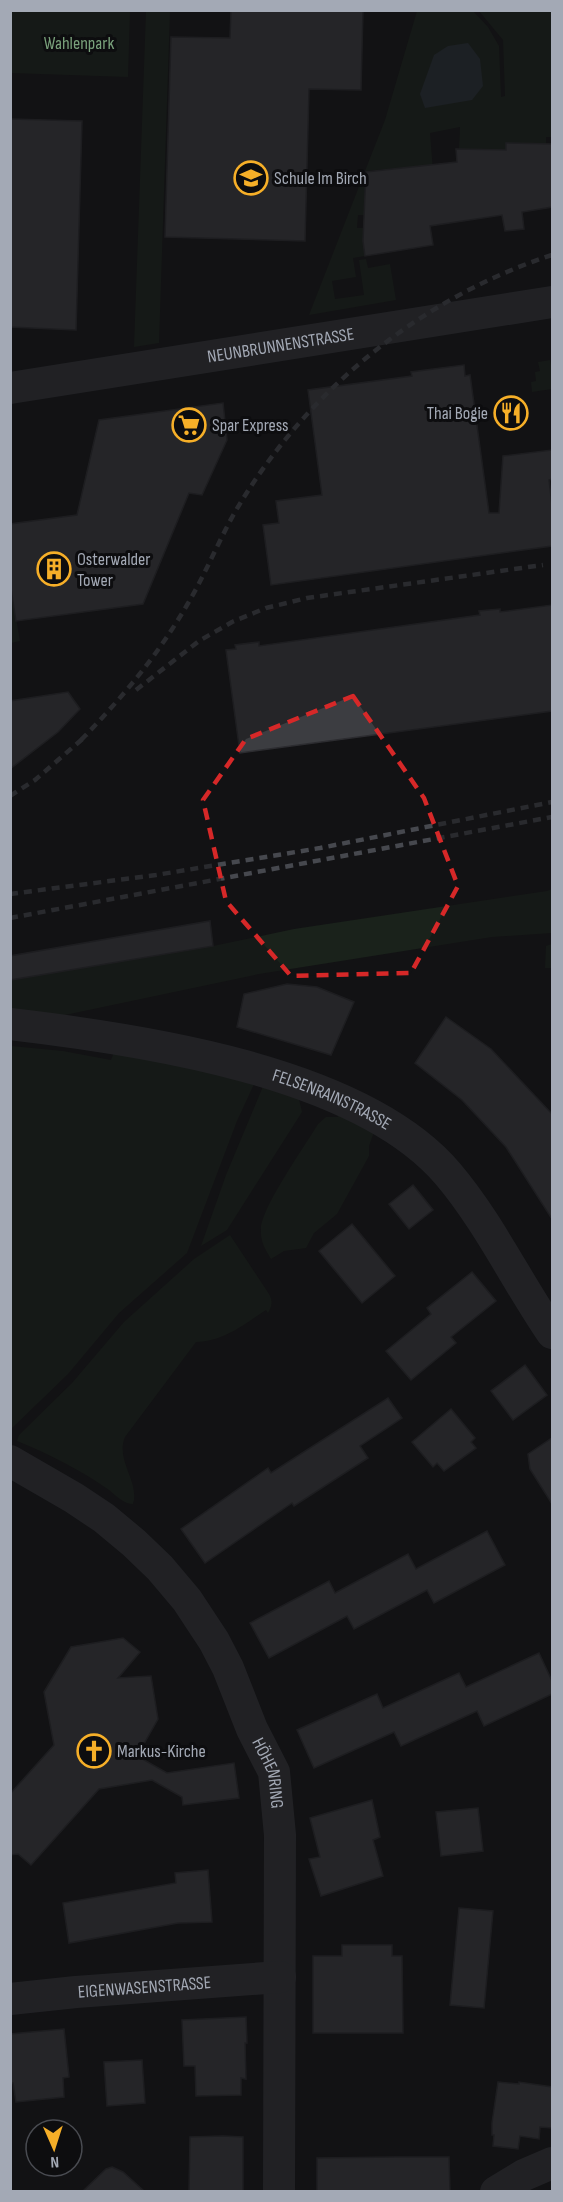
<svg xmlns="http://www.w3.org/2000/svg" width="563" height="2202" viewBox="0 0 563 2202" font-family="'Sofia Sans Condensed',sans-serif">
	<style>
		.green { fill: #1a221b }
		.water { fill: #283138 }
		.building { fill: #3c3d41; stroke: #2c2c30; stroke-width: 1.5 }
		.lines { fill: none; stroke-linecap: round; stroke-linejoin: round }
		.minor { stroke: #333439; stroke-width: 32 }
		.rail { stroke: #46484e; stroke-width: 4.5; stroke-dasharray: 8 6; stroke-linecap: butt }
		.marked { fill: none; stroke: #d62828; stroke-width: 4.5; stroke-dasharray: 12 8; stroke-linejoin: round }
		.labels { text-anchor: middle; stroke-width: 6; stroke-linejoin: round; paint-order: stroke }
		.park-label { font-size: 18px; fill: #79a17b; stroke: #0d0d0f }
		.poi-label { font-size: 18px; fill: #a3a9b5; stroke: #0d0d0f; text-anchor: start }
		.street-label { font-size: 18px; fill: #a3a9b5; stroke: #0d0d0f }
	</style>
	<rect width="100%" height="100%" fill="#121214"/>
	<g class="green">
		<path d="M 10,11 L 130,11 L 128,77 L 11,73 Z"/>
		<path d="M 146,11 L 170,11 L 159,343 L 134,347 Z"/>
		<path d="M 417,11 L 473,11 L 488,27 L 499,46 L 501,97 L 505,96 L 503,40 L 479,11 L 552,11 L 552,137 L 546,137 L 546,144 L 506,144 L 506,150 L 459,149 L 460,127 L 430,133 L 433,171 L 422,166 L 365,171 L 385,120 Z"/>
		<path d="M 360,184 L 365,184 L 364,215 L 358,215 L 357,228 L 363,228 L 365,256 L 353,258 L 356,277 L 332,281 L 335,299 L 364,295 L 359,260 L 366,259 L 368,268 L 390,264 L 396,300 L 309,315 Z"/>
		<path d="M 550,360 L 552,370 L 552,389 L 532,392 L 531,382 L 536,381 L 535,372 L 540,371 L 538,362 Z"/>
		<path d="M 10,583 L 20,641 L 11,643 L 10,643 Z"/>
		<path d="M 552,889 L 552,933 L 492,937 L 259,974 L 46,1019 L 11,1014 L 11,980 L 213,946 L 294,929 L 547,891 Z"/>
		<path d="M 552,944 L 552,968 L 545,968 L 546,946 Z"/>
		<path d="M 11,1046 L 63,1051 L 111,1060 L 114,1052 L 255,1082 L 237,1121 L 187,1253 L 119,1313 L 68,1374 L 11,1429 Z"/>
		<path d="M 264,1084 L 299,1099 L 302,1112 L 227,1230 L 201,1246 L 226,1175 Z"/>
		<path d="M 338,1114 L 374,1132 L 369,1146 L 369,1156 L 337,1214 L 314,1233 L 306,1248 L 284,1251 L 271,1259 C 265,1249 260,1241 261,1229 C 261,1208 305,1146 318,1124 L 326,1117 L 338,1117 Z"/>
		<path d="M 230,1235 L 269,1294 C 273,1301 272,1306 268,1313 L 266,1310 C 243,1325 224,1341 196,1342 L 125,1437 C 115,1460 140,1482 133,1504 C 124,1504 116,1496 109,1490 C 81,1470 49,1454 17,1441 L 19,1435 L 72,1383 L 124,1322 L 194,1259 Z"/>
	</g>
	<path class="water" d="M 468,43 L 480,59 L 483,86 L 472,100 L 425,108 L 420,94 L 434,55 L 448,46 Z"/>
	<g class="building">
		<path d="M 231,10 L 363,10 L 361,90 L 309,89 L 305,241 L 165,237 L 171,37 L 230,38 Z"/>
		<path d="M 10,119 L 82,121 L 76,330 L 10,327 Z"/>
		<path d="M 506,143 L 552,144 L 552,207 L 522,212 L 524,229 L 505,231 L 502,215 L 430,226 L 433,245 L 365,256 L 363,241 L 366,172 L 457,162 L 456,149 L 506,150 Z"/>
		<path d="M 464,365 L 465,376 L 470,375 L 489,513 L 499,513 L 503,456 L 552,450 L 552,479 L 549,480 L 552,505 L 552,546 L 271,585 L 263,525 L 279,523 L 276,501 L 322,495 L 308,390 L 412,376 L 411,372 Z"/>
		<path d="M 223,403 L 227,440 L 202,495 L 189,493 L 143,604 L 16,621 L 10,582 L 10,524 L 77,515 L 99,420 Z"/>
		<path d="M 552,605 L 552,711 L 240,753 L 226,650 L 236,649 L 235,645 L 259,642 L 259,646 L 480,615 L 479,611 L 500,609 L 500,612 Z"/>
		<path d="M 68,692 L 80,709 L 58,732 L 10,769 L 10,701 Z"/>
		<path d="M 210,921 L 213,946 L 10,980 L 10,956 Z"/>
		<path d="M 287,984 L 317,987 L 354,1002 L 331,1055 L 237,1027 L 244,994 Z"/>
		<path d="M 446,1017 L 491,1049 L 552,1114 L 552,1219 L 506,1147 L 462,1100 L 415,1063 Z"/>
		<path d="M 413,1185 L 433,1210 L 409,1229 L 389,1204 Z"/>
		<path d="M 352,1224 L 395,1276 L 362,1303 L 319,1251 Z"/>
		<path d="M 472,1272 L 496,1301 L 451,1337 L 456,1343 L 411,1380 L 386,1351 L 431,1314 L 427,1308 Z"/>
		<path d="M 525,1365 L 547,1395 L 513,1420 L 491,1391 Z"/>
		<path d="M 388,1398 L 402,1418 L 360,1446 L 368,1458 L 294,1506 L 292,1503 L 205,1563 L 181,1529 L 268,1468 L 271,1473 Z"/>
		<path d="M 451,1409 L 475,1438 L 471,1442 L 476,1448 L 444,1471 L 437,1463 L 433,1467 L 412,1442 Z"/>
		<path d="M 552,1438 L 552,1504 L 530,1469 L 528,1454 Z"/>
		<path d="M 487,1531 L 505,1565 L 434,1603 L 427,1590 L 354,1629 L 347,1616 L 269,1658 L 250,1623 L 329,1581 L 335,1593 L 408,1554 L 416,1569 Z"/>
		<path d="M 123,1638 L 140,1652 L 118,1678 L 151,1676 L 158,1719 L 137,1756 L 167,1773 L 234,1763 L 239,1798 L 183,1805 L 182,1797 L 152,1780 L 99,1789 L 31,1865 L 18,1854 L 10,1855 L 10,1794 L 54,1745 L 44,1692 L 71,1647 Z"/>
		<path d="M 539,1653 L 552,1681 L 552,1694 L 484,1726 L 477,1711 L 401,1746 L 394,1732 L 314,1768 L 297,1730 L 377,1694 L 383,1708 L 459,1673 L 466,1687 Z"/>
		<path d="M 372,1800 L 380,1837 L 373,1840 L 383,1876 L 321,1896 L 309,1859 L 320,1857 L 310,1818 Z"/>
		<path d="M 478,1808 L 483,1851 L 441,1856 L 436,1812 Z"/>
		<path d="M 208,1870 L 212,1922 L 178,1923 L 69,1943 L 63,1903 L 176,1883 L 175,1873 Z"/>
		<path d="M 459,1908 L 493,1911 L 484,2008 L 450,2005 Z"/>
		<path d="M 342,1945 L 392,1945 L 392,1956 L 402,1956 L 403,2033 L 313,2033 L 313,1956 L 342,1956 Z"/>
		<path d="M 246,2017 L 247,2043 L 245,2043 L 246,2079 L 241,2078 L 241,2095 L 196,2096 L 195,2066 L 184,2066 L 182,2020 Z"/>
		<path d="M 64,2029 L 69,2077 L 63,2078 L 64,2097 L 16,2102 L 13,2083 L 10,2083 L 10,2034 Z"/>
		<path d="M 142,2060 L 145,2103 L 107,2106 L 104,2062 Z"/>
		<path d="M 498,2082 L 519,2084 L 519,2082 L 552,2087 L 552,2128 L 540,2127 L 539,2139 L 520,2136 L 518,2149 L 493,2146 L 494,2135 L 492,2135 L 492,2123 Z"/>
		<path d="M 223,2136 L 243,2137 L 243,2192 L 189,2192 L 190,2137 Z"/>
		<path d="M 396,2157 L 449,2157 L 450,2191 L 317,2192 L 317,2158 Z"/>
		<path d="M 112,2167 L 123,2172 L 145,2192 L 82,2192 L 106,2169 Z"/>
	</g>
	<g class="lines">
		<g class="minor">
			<path id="s1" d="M 10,388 L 552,302"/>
			<path id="s2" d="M 10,1024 C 139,1039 361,1071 448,1174 C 488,1221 517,1282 552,1333"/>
			<path id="s3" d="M 10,1461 L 74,1498 L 104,1518 L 134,1543 L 160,1568 L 187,1600 L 214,1641 L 228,1668 L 252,1729 L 274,1772 L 280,1835 L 279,2192"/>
			<path id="s4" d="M 10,1999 L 76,1992 L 280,1977"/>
			<path d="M 496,2192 L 524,2175 L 552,2163"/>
		</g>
		<g class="rail">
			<path d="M 136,690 L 199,641 L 232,622 L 266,608 L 307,598 L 543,565"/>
			<path d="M 81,740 C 122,698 158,655 187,605 C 205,575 218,542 235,512 C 305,392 420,298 552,255"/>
			<path d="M 10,796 L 35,780 L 87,735"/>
			<path d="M 10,894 L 156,875 L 320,848 L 552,802"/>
			<path d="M 10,918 L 552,817"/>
		</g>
	</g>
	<path d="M0 0H563V2202H0ZM 353,696 L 424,798 L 458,886 L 411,973 L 291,976 L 226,901 L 203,800 L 246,739 Z" fill="#121214" fill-opacity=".55" fill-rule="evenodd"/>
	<path class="marked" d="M 353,696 L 424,798 L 458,886 L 411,973 L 291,976 L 226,901 L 203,800 L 246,739 Z"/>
	<defs>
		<symbol id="school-ring" viewBox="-11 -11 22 22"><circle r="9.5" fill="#0d0d0f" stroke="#f6af28" stroke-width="1.5"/><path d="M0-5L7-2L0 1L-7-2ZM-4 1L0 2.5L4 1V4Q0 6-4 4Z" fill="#f6af28"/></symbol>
		<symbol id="restaurant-ring" viewBox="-11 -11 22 22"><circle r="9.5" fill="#0d0d0f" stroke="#f6af28" stroke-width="1.5"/><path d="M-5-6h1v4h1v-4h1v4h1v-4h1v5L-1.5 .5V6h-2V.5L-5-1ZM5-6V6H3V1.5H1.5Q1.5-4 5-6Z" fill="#f6af28"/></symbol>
		<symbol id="supermarket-ring" viewBox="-11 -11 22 22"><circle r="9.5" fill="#0d0d0f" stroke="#f6af28" stroke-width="1.5"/><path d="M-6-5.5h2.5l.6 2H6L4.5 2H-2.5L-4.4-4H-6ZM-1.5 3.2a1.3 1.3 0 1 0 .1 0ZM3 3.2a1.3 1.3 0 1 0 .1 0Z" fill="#f6af28"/></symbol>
		<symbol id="building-ring" viewBox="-11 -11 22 22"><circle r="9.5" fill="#0d0d0f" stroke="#f6af28" stroke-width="1.5"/><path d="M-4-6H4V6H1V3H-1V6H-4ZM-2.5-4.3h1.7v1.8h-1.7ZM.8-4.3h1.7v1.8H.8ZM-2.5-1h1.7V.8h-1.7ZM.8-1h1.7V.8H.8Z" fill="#f6af28"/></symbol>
		<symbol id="church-ring" viewBox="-11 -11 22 22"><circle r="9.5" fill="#0d0d0f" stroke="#f6af28" stroke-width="1.5"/><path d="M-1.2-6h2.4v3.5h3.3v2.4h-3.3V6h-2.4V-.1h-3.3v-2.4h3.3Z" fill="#f6af28"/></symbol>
	</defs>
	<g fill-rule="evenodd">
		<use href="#school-ring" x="232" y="159" width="38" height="38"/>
		<use href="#restaurant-ring" x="492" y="394" width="38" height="38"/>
		<use href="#supermarket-ring" x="170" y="406" width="38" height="38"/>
		<use href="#building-ring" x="35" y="550" width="38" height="38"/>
		<use href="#church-ring" x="75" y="1732" width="38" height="38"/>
	</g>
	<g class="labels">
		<g class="park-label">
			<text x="79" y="49">Wahlenpark</text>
		</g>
		<g class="poi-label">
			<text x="274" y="184">Schule Im Birch</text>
			<text x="488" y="419" text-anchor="end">Thai Bogie</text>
			<text x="212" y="431">Spar Express</text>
			<text x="77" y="565">Osterwalder<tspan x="77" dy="21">Tower</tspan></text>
			<text x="117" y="1757">Markus-Kirche</text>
		</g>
		<g class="street-label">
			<text dy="6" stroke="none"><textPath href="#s1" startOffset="274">NEUNBRUNNENSTRASSE</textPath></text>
			<text dy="6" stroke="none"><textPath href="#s2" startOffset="332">FELSENRAINSTRASSE</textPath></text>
			<text dy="6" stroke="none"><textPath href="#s3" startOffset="420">HÖHENRING</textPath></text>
			<text dy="6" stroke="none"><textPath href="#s4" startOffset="135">EIGENWASENSTRASSE</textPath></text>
		</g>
	</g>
	<rect width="563" height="2202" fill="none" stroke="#a3a9b5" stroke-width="24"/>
	<g transform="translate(54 2148) rotate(177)"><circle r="28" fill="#0d0d0f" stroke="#494b51" stroke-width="1.5"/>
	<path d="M0-4.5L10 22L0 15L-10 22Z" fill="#f6af28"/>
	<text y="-9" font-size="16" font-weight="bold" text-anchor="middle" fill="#a3a9b5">N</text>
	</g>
</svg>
